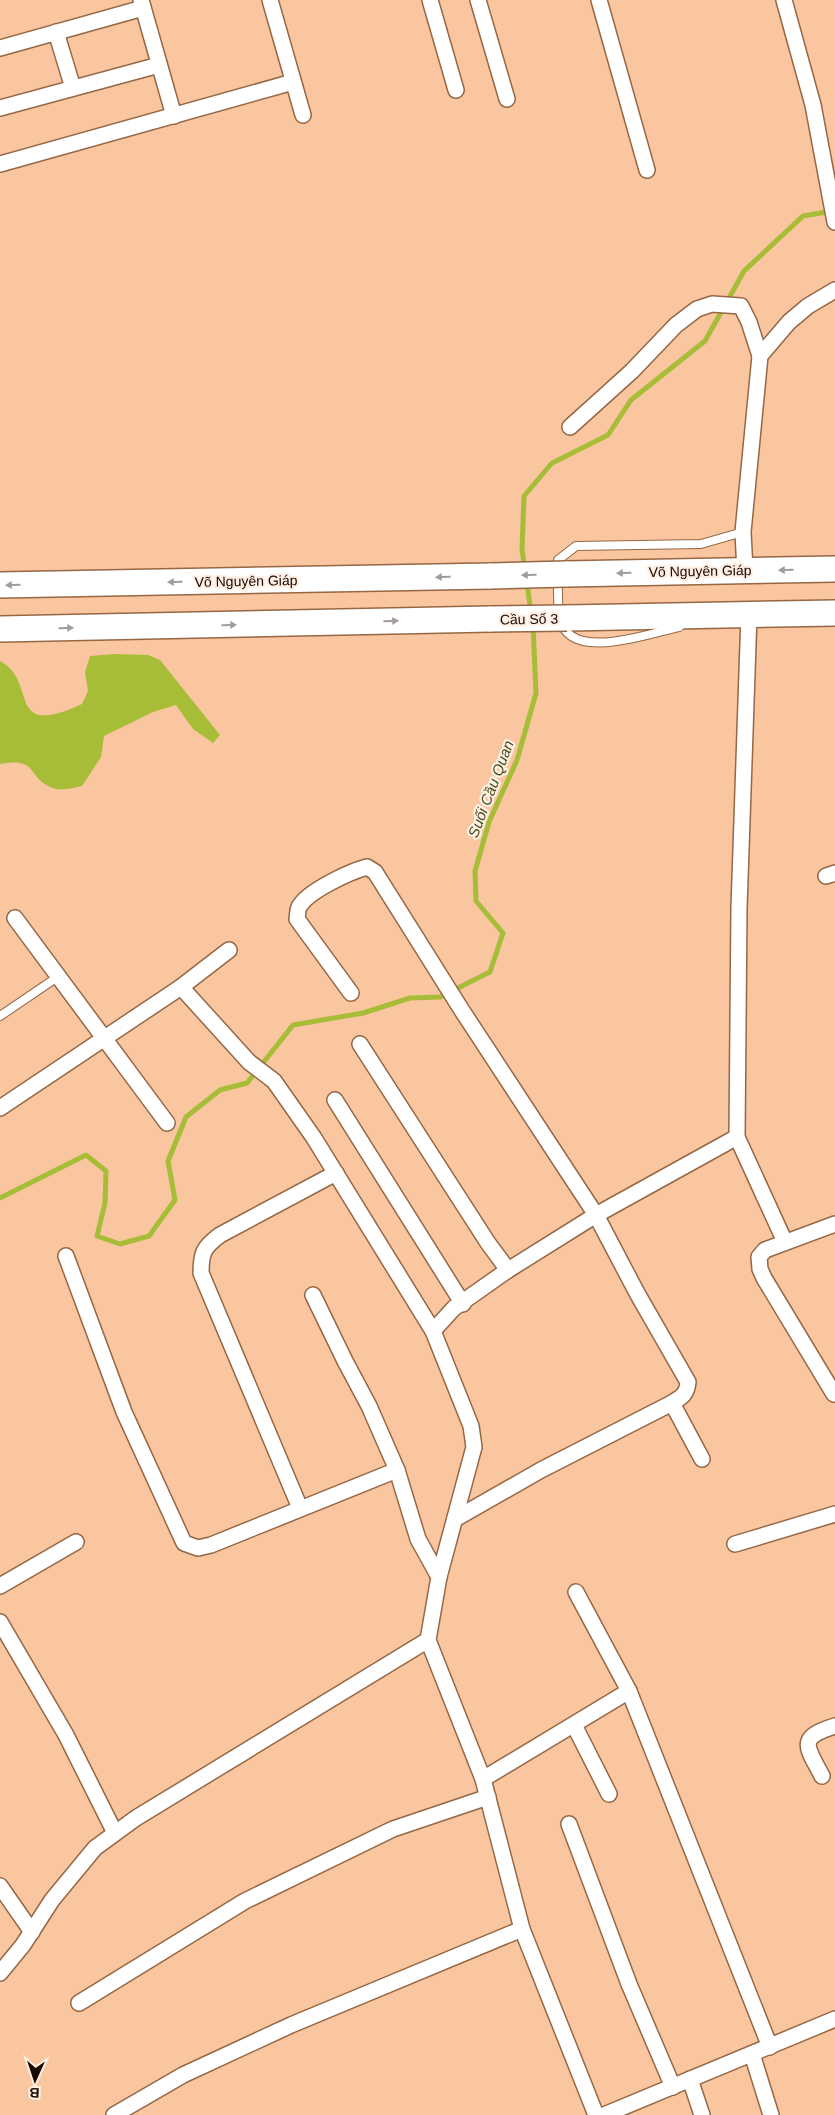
<svg xmlns="http://www.w3.org/2000/svg" width="835" height="2115" viewBox="0 0 835 2115" font-family="Helvetica,sans-serif">
	<style>
		.water { fill: #a7bc37 }
		.lines { fill: none; stroke-linecap: round; stroke-linejoin: round }
		.stream { stroke: #a7bc37; stroke-width: 5 }
		.service-casing { stroke: #956744; stroke-width: 10 }
		.minor-casing { stroke: #956744; stroke-width: 18 }
		.trunk-casing { stroke: #956744; stroke-width: 28 }
		.service { stroke: #fff; stroke-width: 8 }
		.minor { stroke: #fff; stroke-width: 15 }
		.trunk { stroke: #fff; stroke-width: 25 }
		.trunk-bridge-casing { stroke: #956744; stroke-width: 28; stroke-linecap: butt }
		.trunk-bridge { stroke: #fff; stroke-width: 25 }
		.oneway { fill: #a39c99 }
		.labels { text-anchor: middle; stroke-width: 4.5; stroke-linejoin: round; paint-order: stroke }
		.street-label { font-size: 14px; fill: #190800; stroke: #ffefe3 }
		.water-label { font-size: 15px; font-style: italic; fill: #454e1b; stroke: #ffefe3 }
	</style>
	<rect width="100%" height="100%" fill="#f9c6a0"/>
	<path class="water" d="M 116,654 L 148,655 L 160,660 L 220,735 L 213,743 L 193,729 L 176,705 L 153,712 L 104,736 L 101,757 L 82,786 C 73,788 59,792 50,787 C 26,775 38,757 0,764 L 0,661 C 39,681 4,740 82,704 L 88,691 L 85,672 L 90,656 Z"/>
	<g class="lines">
		<g class="stream">
			<path d="M 525,570 L 522,550 L 524,496 L 552,463 L 608,435 L 631,400 L 705,341 L 744,271 L 803,216 L 832,211"/>
			<path d="M 527,583 L 531,612"/>
			<path d="M 0,1198 L 86,1155 L 106,1171 L 105,1203 L 97,1236 L 120,1244 L 149,1236 L 175,1200 L 168,1161 L 186,1117 L 220,1090 L 247,1083 L 293,1025 L 363,1013 L 410,998 L 440,997 L 490,972 L 503,933 L 476,901 L 475,871 L 489,822 L 517,760 L 536,693 L 533,625"/>
		</g>
		<defs>
			<g id="service">
				<path d="M 679,627 C 650,633 567,664 560,617 C 556,599 559,578 558,560 L 576,546 L 701,544 L 743,532"/>
				<path d="M 0,1016 L 59,976"/>
			</g>
			<g id="minor">
				<path d="M 141,0 L 174,116"/>
				<path d="M 270,0 L 303,115"/>
				<path d="M 430,0 L 456,90"/>
				<path d="M 478,0 L 507,99"/>
				<path d="M 599,0 L 647,170"/>
				<path d="M 784,0 L 813,105 L 835,222"/>
				<path d="M 56,32 L 73,88"/>
				<path d="M 0,48 L 143,8"/>
				<path d="M 0,108 L 159,65"/>
				<path d="M 0,164 L 293,82"/>
				<path d="M 570,427 L 632,371 L 676,325 L 697,309 L 712,304 L 741,306 L 749,322 L 760,356"/>
				<path d="M 745,571 L 743,532 L 760,356 L 789,322 L 808,306 L 835,290"/>
				<path d="M 826,876 L 835,873"/>
				<path d="M 15,918 L 167,1123"/>
				<path d="M 181,987 L 249,1062 L 274,1081 L 314,1138 L 433,1331"/>
				<path d="M 351,993 L 297,919 C 298,915 297,911 299,907 C 308,891 349,872 367,867 L 375,872 L 461,1009 L 596,1215 L 637,1293 L 688,1382 C 687,1394 682,1397 672,1403"/>
				<path d="M 360,1044 L 488,1243 L 508,1270"/>
				<path d="M 335,1100 L 463,1304"/>
				<path d="M 0,1108 L 181,987 L 229,950"/>
				<path d="M 737,1137 L 785,1242"/>
				<path d="M 66,1256 L 124,1412 L 184,1543 L 198,1548 L 211,1545 L 397,1470"/>
				<path d="M 313,1295 L 345,1361 L 369,1406 L 397,1470 L 418,1539 L 439,1577"/>
				<path d="M 834,1394 L 764,1278 L 760,1269 L 759,1257 L 765,1250 L 835,1224"/>
				<path d="M 300,1508 L 201,1273 C 201,1252 204,1247 220,1235 L 336,1173"/>
				<path d="M 455,1519 L 541,1470 L 672,1403 L 702,1459"/>
				<path d="M 735,1544 L 835,1514"/>
				<path d="M 0,1586 L 76,1542"/>
				<path d="M 576,1592 L 629,1691 L 770,2047"/>
				<path d="M 0,1622 L 66,1735 L 115,1833"/>
				<path d="M 574,1725 L 609,1794"/>
				<path d="M 822,1776 C 807,1747 796,1738 835,1726"/>
				<path d="M 483,1779 L 629,1691"/>
				<path d="M 569,1824 L 629,1984 L 673,2087"/>
				<path d="M 0,1886 L 32,1932"/>
				<path d="M 0,1973 L 23,1945 L 52,1900 L 95,1848 L 136,1818 L 428,1640"/>
				<path d="M 79,2003 L 245,1901 L 393,1829 L 488,1797"/>
				<path d="M 752,2054 L 771,2115"/>
				<path d="M 690,2079 L 702,2115"/>
				<path d="M 114,2115 L 183,2075 L 291,2025 L 522,1929"/>
				<path d="M 596,2115 L 522,1929 L 483,1779 L 428,1640 L 439,1577 L 474,1447 L 471,1426 L 433,1331 L 454,1308 L 508,1270 L 596,1215 L 737,1137 L 739,908 L 749,614"/>
				<path d="M 604,2115 L 835,2019"/>
			</g>
			<g id="trunk">
				<path d="M 566,574 L 835,569"/>
				<path d="M 0,585 L 491,576"/>
				<path d="M 567,618 L 835,613"/>
				<path d="M 0,629 L 491,619"/>
			</g>
		</defs>
		<use href="#service" class="service-casing"/>
		<use href="#minor" class="minor-casing"/>
		<use href="#trunk" class="trunk-casing"/>
		<use href="#service" class="service"/>
		<use href="#minor" class="minor"/>
		<use href="#trunk" class="trunk"/>
		<defs>
			<g id="trunk-bridge">
				<path d="M 491,576 L 566,574"/>
				<path d="M 491,619 L 567,618"/>
			</g>
		</defs>
		<use href="#trunk-bridge" class="trunk-bridge-casing"/>
		<use href="#trunk-bridge" class="trunk-bridge"/>
	</g>
	<defs><path id="oneway-solid" d="M-6-.8H1V-3.2L6.5 0L1 3.2V.8H-6Z" transform="scale(1.25)"/></defs>
	<g class="oneway">
		<use href="#oneway-solid" transform="translate(786 570) rotate(179)"/>
		<use href="#oneway-solid" transform="translate(624 573) rotate(179)"/>
		<use href="#oneway-solid" transform="translate(529 575) rotate(179)"/>
		<use href="#oneway-solid" transform="translate(443 577) rotate(179)"/>
		<use href="#oneway-solid" transform="translate(175 582) rotate(179)"/>
		<use href="#oneway-solid" transform="translate(13 585) rotate(179)"/>
		<use href="#oneway-solid" transform="translate(391 621) rotate(-1)"/>
		<use href="#oneway-solid" transform="translate(229 625) rotate(-1)"/>
		<use href="#oneway-solid" transform="translate(66 628) rotate(-1)"/>
	</g>
	<g class="labels">
		<g class="street-label">
			<text transform="translate(700 571) rotate(-1)" y="5">Võ Nguyên Giáp</text>
			<text transform="translate(246 581) rotate(-1)" y="5">Võ Nguyên Giáp</text>
			<text transform="translate(529 619) rotate(-1)" y="5">Cầu Số 3</text>
		</g>
		<g class="water-label">
			<text transform="translate(491 789) rotate(-69)" y="5">Suối Cầu Quan</text>
		</g>
	</g>
	<g transform="translate(35 2080) rotate(183)" stroke="#ffefe3" stroke-width="4" paint-order="stroke">
	<path d="M0-4L9 19L0 12L-9 19Z" fill="#190800"/>
	<text y="-8" font-size="14" font-weight="bold" text-anchor="middle" fill="#190800">B</text>
	</g>
</svg>
